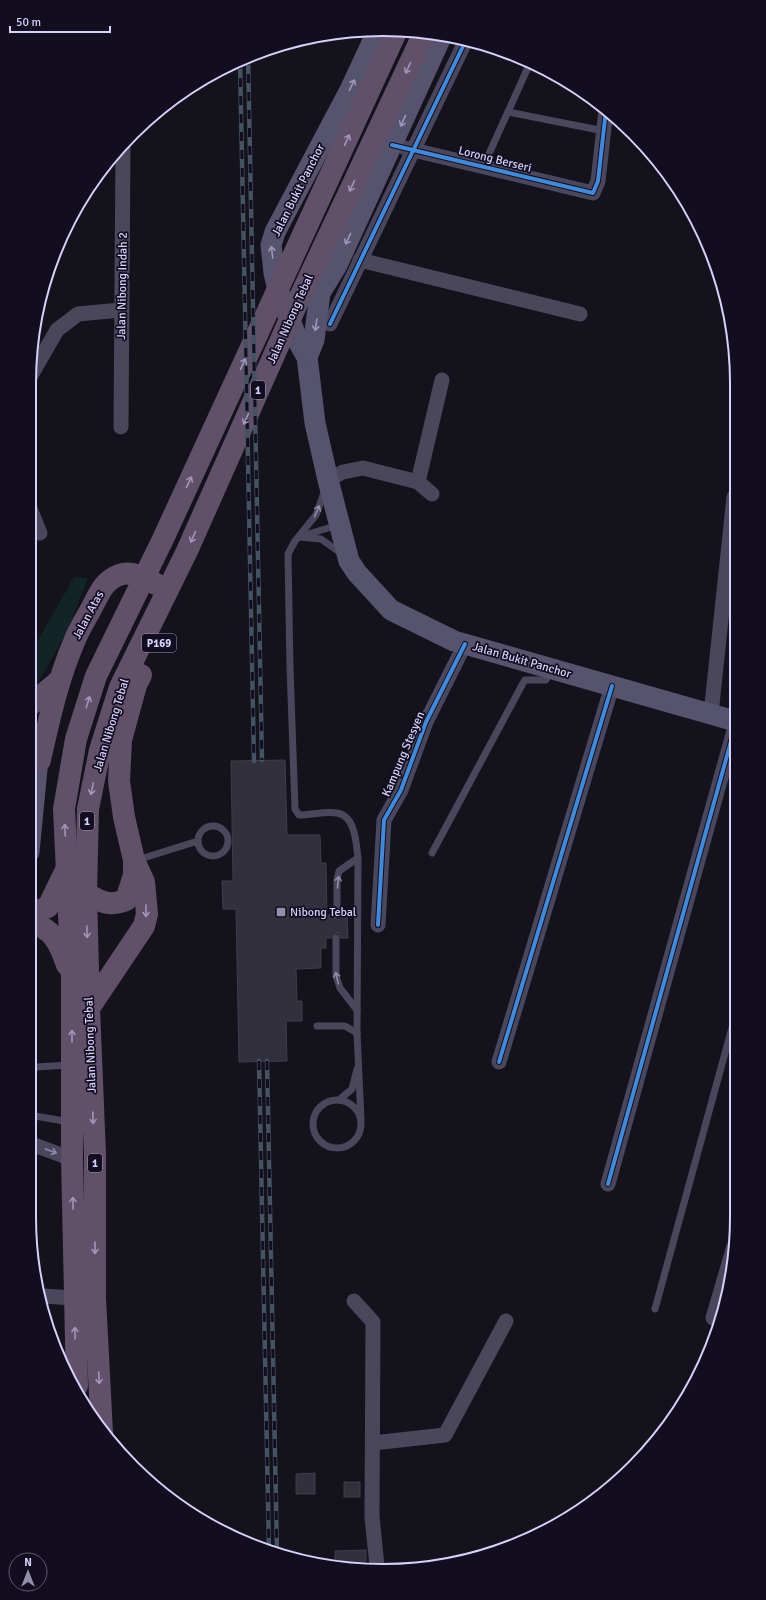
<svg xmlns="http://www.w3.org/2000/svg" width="766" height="1600" viewBox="0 0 766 1600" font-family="Signika,sans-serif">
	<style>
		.green { fill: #112527 }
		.building { fill: #32303d; stroke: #413c4e }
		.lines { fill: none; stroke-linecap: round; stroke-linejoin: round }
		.service { stroke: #4a475c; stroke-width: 7 }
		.minor { stroke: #4a475c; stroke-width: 15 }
		.secondary { stroke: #56536e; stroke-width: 21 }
		.trunk { stroke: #615069; stroke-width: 22 }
		.rail-casing { stroke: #435364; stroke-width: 4.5 }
		.rail { stroke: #120e1f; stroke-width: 3; stroke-dasharray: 9; stroke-linecap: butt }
		.cycleway-casing { stroke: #120e1f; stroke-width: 6 }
		.cycleway { stroke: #408adc; stroke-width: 4 }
		.oneway { stroke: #a296ba }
		.oneway2 { stroke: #9d97bc }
		.oneway3 { stroke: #908bac }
		.poi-dot { fill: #938dad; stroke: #120e1f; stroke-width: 1.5 }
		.labels { text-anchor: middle; stroke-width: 3.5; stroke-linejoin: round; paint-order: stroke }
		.shield { fill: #120e1f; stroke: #9c95ba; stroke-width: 1 }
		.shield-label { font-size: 11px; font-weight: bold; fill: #d7cffc }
		.street-label { font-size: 12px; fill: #d7cffc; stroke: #120e1f }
		.poi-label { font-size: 12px; fill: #d7cffc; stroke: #120e1f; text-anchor: start }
		.rim { fill: none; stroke: #d7cffc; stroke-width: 2 }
	</style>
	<rect width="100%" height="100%" fill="#14121b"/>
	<path class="green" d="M 74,577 L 88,578 L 66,634 L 36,686 L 29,688 L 29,656 Z"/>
	<g class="building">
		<path d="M 285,760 L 287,835 L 320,835 L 321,863 L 326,863 L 327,915 L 332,915 L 337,920 L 340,919 L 342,915 L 347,915 L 348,938 L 341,938 L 339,934 L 336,933 L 331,938 L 326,938 L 326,948 L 321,948 L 321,968 L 296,969 L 297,1001 L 302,1001 L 302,1021 L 286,1021 L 287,1061 L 239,1062 L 236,909 L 223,909 L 222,881 L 233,881 L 231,761 Z"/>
		<path d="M 315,1473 L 315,1494 L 296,1494 L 296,1474 Z"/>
		<rect x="344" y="1482" width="16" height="15"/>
		<path d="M 366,1550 L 366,1566 L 335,1565 L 335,1551 Z"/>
	</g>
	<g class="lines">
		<g class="service">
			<path d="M 508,112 L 604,131"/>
			<path d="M 483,167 L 530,63"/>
			<path d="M 325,490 L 316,515 L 295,541 L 288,554 L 290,667 L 295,809 L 299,815 C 311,815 325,811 337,813 C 356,816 356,844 358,858 L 357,1033 L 361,1120"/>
			<path d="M 302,536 L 338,525"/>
			<path d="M 299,537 L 321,539 L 342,554"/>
			<circle cx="213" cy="841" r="15"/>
			<path d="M 432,853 L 522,685 L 525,680 L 546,680 L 550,670"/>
			<path d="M 137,860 L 198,841"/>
			<path d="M 337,915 L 337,880 L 339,871 L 358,858"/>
			<path d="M 336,938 L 336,976 L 340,988 L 357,1010"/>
			<path d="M 317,1026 L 345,1026 L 357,1033"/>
			<path d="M 29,1081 L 32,1069 L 36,1067 L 69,1065"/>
			<path d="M 339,1100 L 352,1089 L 357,1069"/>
			<circle cx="337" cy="1124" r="24"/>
			<path d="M 29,1115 L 70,1122"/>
			<path d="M 655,1309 L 736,1013"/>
		</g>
		<g class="minor">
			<path d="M 405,148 L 593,193 L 598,181 L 606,110"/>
			<path d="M 360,260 L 580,314"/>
			<path d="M 330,324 L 466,40"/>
			<path d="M 30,377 L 57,330 L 78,314 L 121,310"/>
			<path d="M 121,427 L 123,144"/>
			<path d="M 328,480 L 343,472 L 363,468 L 418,482 L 432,494"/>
			<path d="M 418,482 L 442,380"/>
			<path d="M 29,506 L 40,533"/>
			<path d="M 711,714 L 734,497"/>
			<path d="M 378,925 L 384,820 L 401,790 L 426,722 L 465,644"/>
			<path d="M 499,1062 L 612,686"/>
			<path d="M 29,1143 L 72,1159"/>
			<path d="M 608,1184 L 735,727"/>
			<path d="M 42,1296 L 75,1298"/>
			<path d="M 354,1301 L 373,1322 L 372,1517 L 377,1566"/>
			<path d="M 713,1318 L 734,1246"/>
			<path d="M 373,1443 L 445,1435 L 506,1321"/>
		</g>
		<g class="secondary">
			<path d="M 378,30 L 350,90 L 275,232 L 271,245 L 274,273 L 278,290 L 299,343 L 307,357 L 315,423 L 328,480 L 349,561 L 357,573 L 391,610 L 454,641 L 735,721"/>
			<path d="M 307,357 L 314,340 L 320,293 L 337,265 L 442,35"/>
			<path d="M 29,729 C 38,737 43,751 39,763"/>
			<path d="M 29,852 L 37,769"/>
		</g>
		<g class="trunk">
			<path d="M 29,706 L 60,680"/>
			<path d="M 40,760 C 49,720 58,679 74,642 C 78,631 85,620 91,609 C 98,596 103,581 119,575 C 132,570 145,578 156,584"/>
			<path d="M 86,893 C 101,902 109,907 126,900 L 134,875 L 134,864"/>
			<path d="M 29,910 L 35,912 L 48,907 L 65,872"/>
			<path d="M 29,921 C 54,930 59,942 67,965"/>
			<path d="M 89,1008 L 144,926 L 147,914 L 144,882 L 134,860 L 124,817 L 119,781 L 121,740 L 136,685 L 141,675"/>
			<path d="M 77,1386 L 72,1159 L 72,979 L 64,809 L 76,739 L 96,676 L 163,539 L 397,30"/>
			<path d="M 102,1433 L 95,1298 L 95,1154 L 89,1008 L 86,893 L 88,809 L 100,750 L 120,687 L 187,551 L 299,299 L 424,33"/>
		</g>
		<defs>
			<g id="rail">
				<path d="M 248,56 L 262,760"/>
				<path d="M 240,60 L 254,761"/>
				<path d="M 259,1061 L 269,1551"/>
				<path d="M 267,1061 L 277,1553"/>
			</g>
		</defs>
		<use href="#rail" class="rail-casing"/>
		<use href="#rail" class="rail"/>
		<defs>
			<g id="cycleway">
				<path d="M 392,145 L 593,193 L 598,181 L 606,110"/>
				<path d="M 330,324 L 466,40"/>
				<path d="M 378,925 L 384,820 L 401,790 L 426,722 L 465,644"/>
				<path d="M 499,1062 L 612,686"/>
				<path d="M 608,1184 L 735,727"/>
			</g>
		</defs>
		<use href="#cycleway" class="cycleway-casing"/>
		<use href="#cycleway" class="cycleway"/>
	</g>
	<defs><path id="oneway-shaft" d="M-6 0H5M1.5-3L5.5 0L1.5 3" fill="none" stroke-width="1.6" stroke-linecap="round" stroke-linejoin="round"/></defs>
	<g class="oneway">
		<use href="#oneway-shaft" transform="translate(408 68) rotate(115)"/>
		<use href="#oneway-shaft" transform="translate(347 140) rotate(-65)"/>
		<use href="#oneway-shaft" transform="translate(352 186) rotate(115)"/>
		<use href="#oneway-shaft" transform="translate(243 364) rotate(-65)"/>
		<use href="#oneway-shaft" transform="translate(246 419) rotate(114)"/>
		<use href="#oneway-shaft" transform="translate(189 482) rotate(-65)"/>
		<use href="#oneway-shaft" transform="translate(193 537) rotate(114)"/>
		<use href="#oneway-shaft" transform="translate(88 702) rotate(-72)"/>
		<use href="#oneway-shaft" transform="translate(92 789) rotate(102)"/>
		<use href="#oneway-shaft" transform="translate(65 830) rotate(-92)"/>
		<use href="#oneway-shaft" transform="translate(146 911) rotate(90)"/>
		<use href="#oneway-shaft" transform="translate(87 932) rotate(89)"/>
		<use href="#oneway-shaft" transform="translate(72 1036) rotate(-90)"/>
		<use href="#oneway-shaft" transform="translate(93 1118) rotate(88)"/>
		<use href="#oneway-shaft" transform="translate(73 1203) rotate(-91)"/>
		<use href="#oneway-shaft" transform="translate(95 1248) rotate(90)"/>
		<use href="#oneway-shaft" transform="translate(75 1333) rotate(-91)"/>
		<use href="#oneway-shaft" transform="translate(99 1378) rotate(87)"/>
	</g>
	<g class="oneway2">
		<use href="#oneway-shaft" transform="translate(352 85) rotate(-64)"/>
		<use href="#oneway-shaft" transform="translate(403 121) rotate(114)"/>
		<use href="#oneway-shaft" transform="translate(348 239) rotate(115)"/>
		<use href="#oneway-shaft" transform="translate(272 252) rotate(-97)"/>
		<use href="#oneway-shaft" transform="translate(316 325) rotate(98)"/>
	</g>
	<g class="oneway3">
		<use href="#oneway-shaft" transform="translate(317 511) rotate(-66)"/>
		<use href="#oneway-shaft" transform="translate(338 882) rotate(-85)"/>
		<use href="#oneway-shaft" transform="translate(337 978) rotate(-103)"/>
		<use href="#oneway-shaft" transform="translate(51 1151) rotate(20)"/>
	</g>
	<rect class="poi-dot" x="276" y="907" width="10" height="10" rx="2"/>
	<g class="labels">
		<g class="shield">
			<rect x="251" y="381" width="14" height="18" rx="3"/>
			<rect x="142" y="634" width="34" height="18" rx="3"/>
			<rect x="80" y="812" width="14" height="18" rx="3"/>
			<rect x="88" y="1154" width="14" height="18" rx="3"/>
		</g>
		<g class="shield-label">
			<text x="258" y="394">1</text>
			<text x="159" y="647">P169</text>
			<text x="87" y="825">1</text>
			<text x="95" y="1167">1</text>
		</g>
		<g class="street-label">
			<text transform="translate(495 159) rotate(14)" y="4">Lorong Berseri</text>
			<text transform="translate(298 190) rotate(-63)" y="4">Jalan Bukit Panchor</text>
			<text transform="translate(122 286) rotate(-89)" y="4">Jalan Nibong Indah 2</text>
			<text transform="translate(290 319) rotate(-66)" y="4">Jalan Nibong Tebal</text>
			<text transform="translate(88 615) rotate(-62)" y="4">Jalan Atas</text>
			<text transform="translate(522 660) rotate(16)" y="4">Jalan Bukit Panchor</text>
			<text transform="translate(111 725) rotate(-73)" y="4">Jalan Nibong Tebal</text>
			<text transform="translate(403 754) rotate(-67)" y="4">Kampung Stesyen</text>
			<text transform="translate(90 1045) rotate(-92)" y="4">Jalan Nibong Tebal</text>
		</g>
		<g class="poi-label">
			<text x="290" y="916">Nibong Tebal</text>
		</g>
	</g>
	<path d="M0 0H766V1600H0ZM383 36H383A347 347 0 0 1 730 383V1217A347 347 0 0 1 383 1564H383A347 347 0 0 1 36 1217V383A347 347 0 0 1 383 36Z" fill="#120e1f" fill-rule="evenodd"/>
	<path class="rim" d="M383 36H383A347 347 0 0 1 730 383V1217A347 347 0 0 1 383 1564H383A347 347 0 0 1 36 1217V383A347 347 0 0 1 383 36Z"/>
	<g transform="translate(28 1572)"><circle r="19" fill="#120e1f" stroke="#615b77"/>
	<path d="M0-3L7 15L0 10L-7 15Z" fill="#938dad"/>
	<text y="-6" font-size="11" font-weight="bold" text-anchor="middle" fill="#d7cffc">N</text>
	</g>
	<path d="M10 26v6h100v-6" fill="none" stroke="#d7cffc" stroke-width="2"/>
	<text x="16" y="26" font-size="12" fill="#d7cffc" stroke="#120e1f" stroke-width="3" paint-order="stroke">50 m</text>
</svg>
